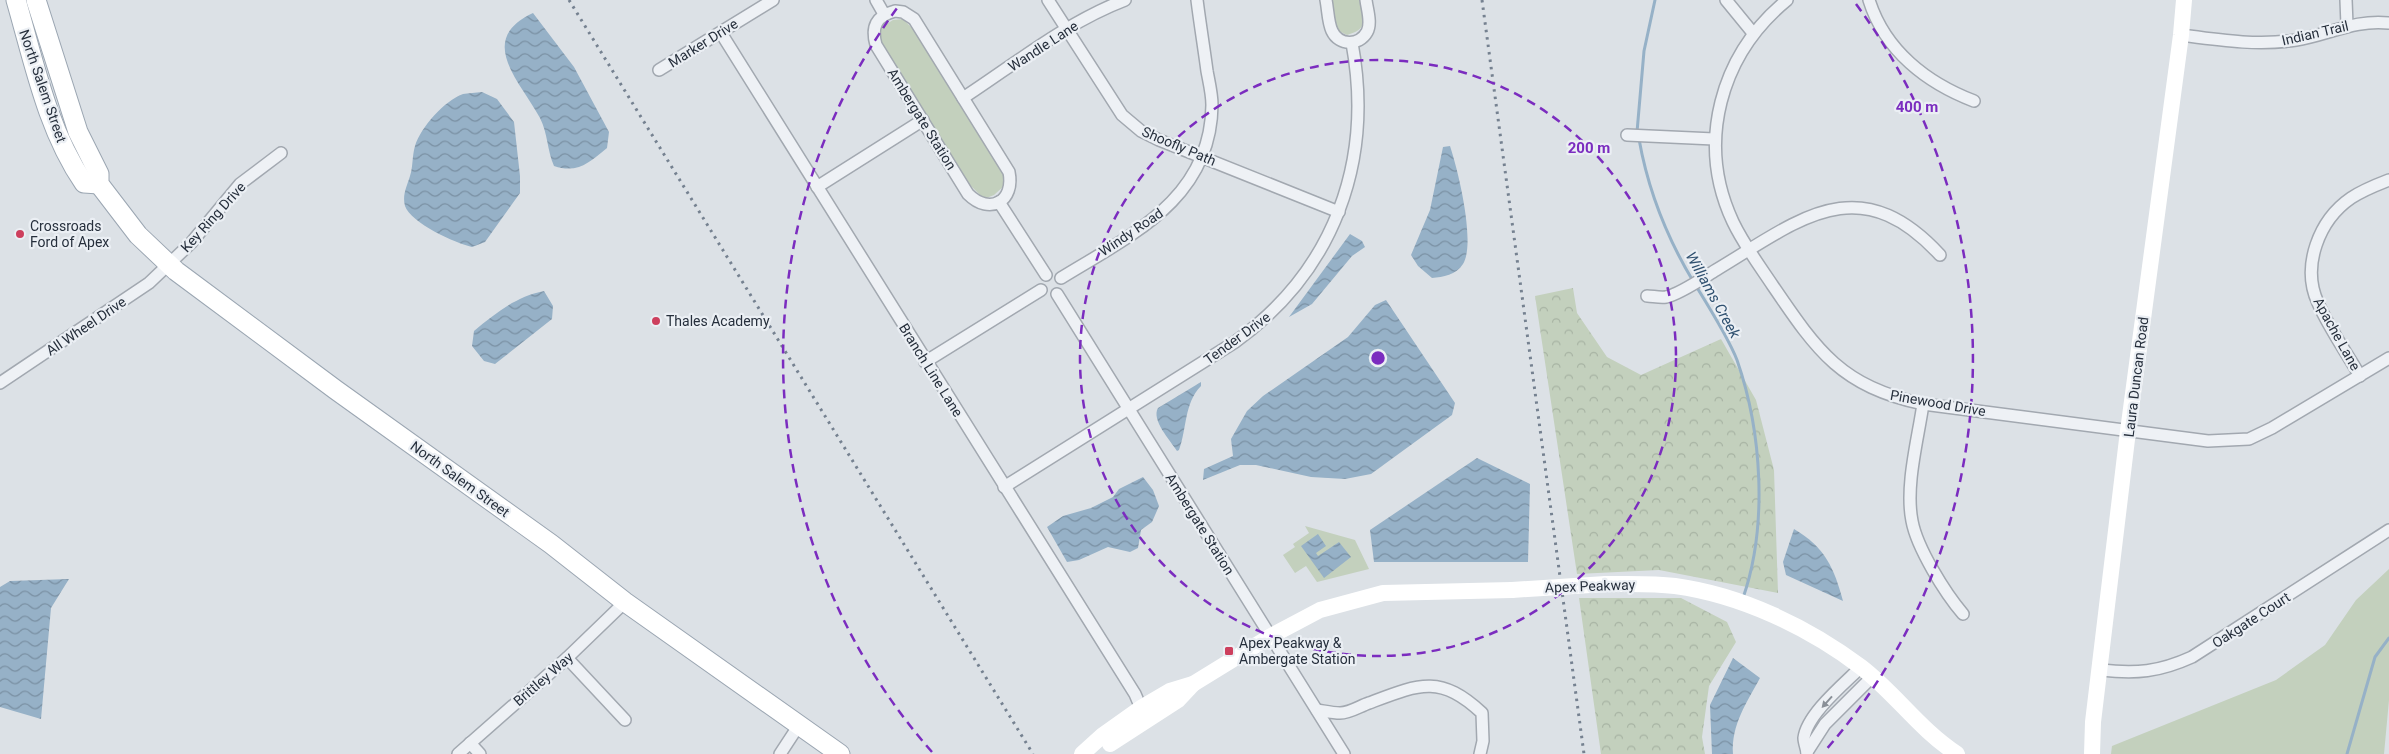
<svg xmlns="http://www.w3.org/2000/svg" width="2389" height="754" viewBox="0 0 2389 754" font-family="Roboto,sans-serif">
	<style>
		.green { fill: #c3d0bd }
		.forest { fill: url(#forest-crowns) }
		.water { fill: url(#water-waves) }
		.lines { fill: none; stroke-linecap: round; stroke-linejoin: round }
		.stream { stroke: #96b1c7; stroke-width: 3 }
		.street-casing { stroke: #a2a8b0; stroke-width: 14 }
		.primary-casing { stroke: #9ba6b2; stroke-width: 21 }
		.street { stroke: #eef1f5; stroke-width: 11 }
		.secondary { stroke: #fff; stroke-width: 16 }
		.primary { stroke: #fff; stroke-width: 19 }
		.rail { stroke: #758190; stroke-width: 3; stroke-dasharray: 2.5 5; stroke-linecap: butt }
		.secondary-bridge { stroke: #fff; stroke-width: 16 }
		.oneway { fill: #8a9098 }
		.ring { fill: none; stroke: #7b2cbf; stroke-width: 2.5; stroke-dasharray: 9 6 }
		.poi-dot { fill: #cd3f5d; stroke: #ebeff4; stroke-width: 2 }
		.labels { text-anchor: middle; stroke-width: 4.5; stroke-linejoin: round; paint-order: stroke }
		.street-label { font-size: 14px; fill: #262f3c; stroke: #ebeff4 }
		.poi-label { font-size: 14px; fill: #262f3c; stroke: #ebeff4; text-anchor: start }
		.water-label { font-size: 15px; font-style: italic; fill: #305170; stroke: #ebeff4 }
		.centre { fill: #7b2cbf; stroke: #ebeff4; stroke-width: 2.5 }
		.ring-label { font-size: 15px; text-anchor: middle; font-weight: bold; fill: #7b2cbf; stroke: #ebeff4; stroke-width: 4.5; stroke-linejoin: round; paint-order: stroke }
	</style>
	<defs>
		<pattern id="forest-crowns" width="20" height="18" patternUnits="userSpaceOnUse" patternTransform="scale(1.25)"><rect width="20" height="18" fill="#c3d0bd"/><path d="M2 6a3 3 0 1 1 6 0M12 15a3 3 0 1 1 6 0" fill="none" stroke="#a7b3a3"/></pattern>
		<pattern id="water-waves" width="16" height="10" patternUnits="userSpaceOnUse" patternTransform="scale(1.25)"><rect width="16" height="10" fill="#96b1c7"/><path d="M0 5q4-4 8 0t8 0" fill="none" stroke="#7a90a3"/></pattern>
	</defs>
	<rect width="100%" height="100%" fill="#dce1e6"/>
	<g class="green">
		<path d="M 1331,0 L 1362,0 C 1364,19 1369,29 1347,35 L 1337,30 Z"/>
		<path d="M 903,19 L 914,30 L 1002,171 L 1006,178 L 1005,185 L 994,195 L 984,199 L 969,184 L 884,47 L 879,36 L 882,27 L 893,20 Z"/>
		<path d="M 1305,526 L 1355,540 L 1369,569 L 1317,582 L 1306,566 L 1295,573 L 1283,555 L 1295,547 L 1293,544 L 1309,533 Z"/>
		<path d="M 2389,569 L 2389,700 L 2384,754 L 2111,754 L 2112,746 L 2276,680 L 2325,645 L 2356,600 Z"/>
	</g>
	<g class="forest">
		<path d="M 1573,288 L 1577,313 L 1607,357 L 1641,375 L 1721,339 L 1756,400 L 1774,470 L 1778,593 L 1659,570 L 1577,574 L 1535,296 Z"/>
		<path d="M 1579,598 L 1681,598 L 1727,622 L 1736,642 L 1709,686 L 1702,737 L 1705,754 L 1601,754 Z"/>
	</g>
	<g class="water">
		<path d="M 533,13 L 574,67 L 609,132 L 607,148 C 590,162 578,174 554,166 C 547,150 548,134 540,118 C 521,82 475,40 533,13 Z"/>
		<path d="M 482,92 L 497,99 L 514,122 L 520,176 L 520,193 L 485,242 L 472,247 C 455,243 411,223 405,206 C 402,195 407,186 410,176 C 413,167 412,156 415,146 C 421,127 444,101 463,94 C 468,93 476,93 482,92 Z"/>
		<path d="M 1450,146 C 1458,170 1476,243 1463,264 C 1456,275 1443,277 1432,278 L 1418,266 L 1411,255 L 1430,210 L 1443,147 Z"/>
		<path d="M 1350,234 L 1362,241 L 1365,247 L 1352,256 L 1312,304 L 1289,317 Z"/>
		<path d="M 544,291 L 553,306 L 552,319 L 495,364 L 484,361 L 472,346 L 474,331 C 496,313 515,297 544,291 Z"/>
		<path d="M 1386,300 L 1455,403 L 1452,415 L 1371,474 L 1345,479 L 1311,477 L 1256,465 L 1240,465 L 1203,480 L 1204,469 L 1233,456 L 1231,439 L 1247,411 L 1263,396 L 1348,337 L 1375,305 Z"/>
		<path d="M 1201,382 L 1201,386 C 1184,403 1187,429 1179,450 L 1177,451 C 1170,440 1151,420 1158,408 Z"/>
		<path d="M 1477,458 L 1530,484 L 1528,562 L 1374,562 L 1370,530 Z"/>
		<path d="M 1143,477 L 1153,490 L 1159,506 L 1152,522 L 1141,530 L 1138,548 L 1130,552 L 1108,547 L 1079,560 L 1067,562 L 1047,527 L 1063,516 L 1091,508 L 1113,497 L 1119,489 Z"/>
		<path d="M 1794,529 C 1825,547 1834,568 1843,601 L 1786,575 L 1783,562 Z"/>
		<path d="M 1318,534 L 1326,546 L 1316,553 L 1318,556 L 1339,542 L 1351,557 L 1324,578 L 1301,546 Z"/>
		<path d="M 69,579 L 51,608 L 41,719 L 0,707 L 0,587 L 10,581 Z"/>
		<path d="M 1733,658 L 1760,678 C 1747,702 1731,725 1733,754 L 1712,754 L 1710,705 Z"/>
	</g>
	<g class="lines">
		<g class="stream">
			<path d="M 1637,132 L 1644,51 L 1655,0"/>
			<path d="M 1639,139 C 1648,190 1666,236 1693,281"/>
			<path d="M 1696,286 C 1709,307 1729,339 1737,360 C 1762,432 1768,526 1743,598"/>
			<path d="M 2347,754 L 2375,657 L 2389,638"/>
		</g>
		<defs>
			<g id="street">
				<path d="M 876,0 L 884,14"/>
				<path d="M 1048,0 L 1122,115 L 1141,131 L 1159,140 L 1339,212"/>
				<path d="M 1326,0 C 1328,10 1328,23 1332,31 C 1339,46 1359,46 1367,32 C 1372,23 1367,9 1366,0"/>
				<path d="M 1726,0 L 1753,33"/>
				<path d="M 1787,0 C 1720,55 1696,143 1733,222 C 1744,245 1759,265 1773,286 C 1818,352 1841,386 1923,404 L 2208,441 L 2249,439 L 2272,428 L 2389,358"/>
				<path d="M 1869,0 C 1885,51 1927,83 1974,101"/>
				<path d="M 2346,0 L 2347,25"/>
				<path d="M 895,11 L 903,12 L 914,19 L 1009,172 C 1015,201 990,216 968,194 L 876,45 C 871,27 876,16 895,11 Z"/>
				<path d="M 721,33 L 1135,694 L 1141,708"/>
				<path d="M 2181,35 C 2219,40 2258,46 2296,40 C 2328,35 2355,19 2389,23"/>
				<path d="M 659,70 L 773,0"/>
				<path d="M 963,98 C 1015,64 1067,22 1125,0"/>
				<path d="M 1627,135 L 1714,139"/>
				<path d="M 817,187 L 923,120"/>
				<path d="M 999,202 L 1046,275"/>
				<path d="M 1061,278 C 1131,235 1211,199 1212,105 C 1212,94 1209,82 1207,71 C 1204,48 1200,24 1197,0"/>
				<path d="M 1057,294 L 1344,754"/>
				<path d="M 1647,296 C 1652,296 1660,298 1666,297 C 1680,294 1703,278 1716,270 C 1798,221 1858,166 1940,255"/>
				<path d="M 925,362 L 1041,290"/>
				<path d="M 2360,376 C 2346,352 2329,328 2318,303 C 2301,266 2319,220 2351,198 C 2363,190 2376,185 2389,180"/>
				<path d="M 0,383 L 149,283 L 191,243 L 240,184 L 281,153"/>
				<path d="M 1923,404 C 1918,439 1905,486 1912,521 C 1917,548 1945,593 1963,614"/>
				<path d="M 1004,487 L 1235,342 C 1334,271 1374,162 1352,43"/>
				<path d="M 567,658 L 625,720"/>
				<path d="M 2101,670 C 2136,674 2159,672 2192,657 L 2389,530"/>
				<path d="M 1317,710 C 1324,711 1333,713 1340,713 C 1350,713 1360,706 1369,703 C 1419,684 1440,674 1482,713 L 1483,741 L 1480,754"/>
				<path d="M 470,743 L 480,754"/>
				<path d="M 1807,752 L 1825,724 L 1872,677"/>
				<path d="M 458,754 L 567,658 L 625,602"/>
				<path d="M 780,754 L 799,725"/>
				<path d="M 1807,754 C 1807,749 1804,743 1804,738 C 1807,714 1844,684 1861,667"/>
			</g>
			<g id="primary">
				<path d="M 16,0 C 34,62 47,129 84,183 L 99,184"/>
				<path d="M 36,0 L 78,132 L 99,174 L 99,184 L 138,235 L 176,271 L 336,390 L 551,544 L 625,602 L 840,754"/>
			</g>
		</defs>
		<use href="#street" class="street-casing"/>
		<use href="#primary" class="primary-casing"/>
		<use href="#street" class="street"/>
		<g class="secondary">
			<path d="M 1606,584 C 1629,584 1652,583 1675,586 C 1741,595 1808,627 1861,667 C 1896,694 1919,729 1957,754"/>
			<path d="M 1110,744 L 1178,700 L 1193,684"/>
			<path d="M 1082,754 L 1103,735 L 1141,708 L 1170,691 L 1193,684 L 1271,636 L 1320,610 L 1383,593 L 1512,590"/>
			<path d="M 2092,754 L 2093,722 L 2128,431 L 2181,35 L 2184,0"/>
		</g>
		<use href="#primary" class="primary"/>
		<g class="rail">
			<path d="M 569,0 L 1033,754"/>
			<path d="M 1482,0 L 1584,754"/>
		</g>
		<path class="secondary-bridge" d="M 1512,590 L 1606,584"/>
	</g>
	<defs><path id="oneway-solid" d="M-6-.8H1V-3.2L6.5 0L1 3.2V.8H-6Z" transform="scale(1.25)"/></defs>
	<use class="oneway" href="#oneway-solid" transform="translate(1827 702) rotate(132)"/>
	<g class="ring">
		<circle cx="1378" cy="358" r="298"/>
		<path d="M932 752A595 595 0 0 1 900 4M1856 4A595 595 0 0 1 1824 752"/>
	</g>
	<g class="poi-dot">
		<circle cx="20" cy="234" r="5"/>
		<circle cx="656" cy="321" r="5"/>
		<rect x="1224" y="646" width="10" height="10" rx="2.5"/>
	</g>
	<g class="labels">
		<g class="street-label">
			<text transform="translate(2315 33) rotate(-13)" y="5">Indian Trail</text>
			<text transform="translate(703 43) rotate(-32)" y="5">Marker Drive</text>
			<text transform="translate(1043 46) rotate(-33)" y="5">Wandle Lane</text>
			<text transform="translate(43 86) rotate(71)" y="5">North Salem Street</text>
			<text transform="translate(922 119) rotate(58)" y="5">Ambergate Station</text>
			<text transform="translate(1179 146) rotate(23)" y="5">Shoofly Path</text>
			<text transform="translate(213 217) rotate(-48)" y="5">Key Ring Drive</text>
			<text transform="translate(1131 232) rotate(-34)" y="5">Windy Road</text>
			<text transform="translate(86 326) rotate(-34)" y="5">All Wheel Drive</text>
			<text transform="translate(2337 334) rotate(61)" y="5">Apache Lane</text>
			<text transform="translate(1237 338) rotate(-36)" y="5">Tender Drive</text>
			<text transform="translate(931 370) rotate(58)" y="5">Branch Line Lane</text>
			<text transform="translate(2136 377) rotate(-83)" y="5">Laura Duncan Road</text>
			<text transform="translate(1938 403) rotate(10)" y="5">Pinewood Drive</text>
			<text transform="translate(460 479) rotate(36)" y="5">North Salem Street</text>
			<text transform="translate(1200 524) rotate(58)" y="5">Ambergate Station</text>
			<text transform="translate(1590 586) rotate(-2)" y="5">Apex Peakway</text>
			<text transform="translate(2251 620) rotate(-33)" y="5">Oakgate Court</text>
			<text transform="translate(543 679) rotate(-41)" y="5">Brittley Way</text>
		</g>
		<g class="poi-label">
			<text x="30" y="231">Crossroads<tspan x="30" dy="16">Ford of Apex</tspan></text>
			<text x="666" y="326">Thales Academy</text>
			<text x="1239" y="648">Apex Peakway &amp;<tspan x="1239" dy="16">Ambergate Station</tspan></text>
		</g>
		<g class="water-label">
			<text transform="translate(1713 295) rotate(61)" y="5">Williams Creek</text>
		</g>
	</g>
	<circle cx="1378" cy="358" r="8" class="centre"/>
	<g class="ring-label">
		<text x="1917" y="112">400 m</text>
		<text x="1589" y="153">200 m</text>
	</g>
</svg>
